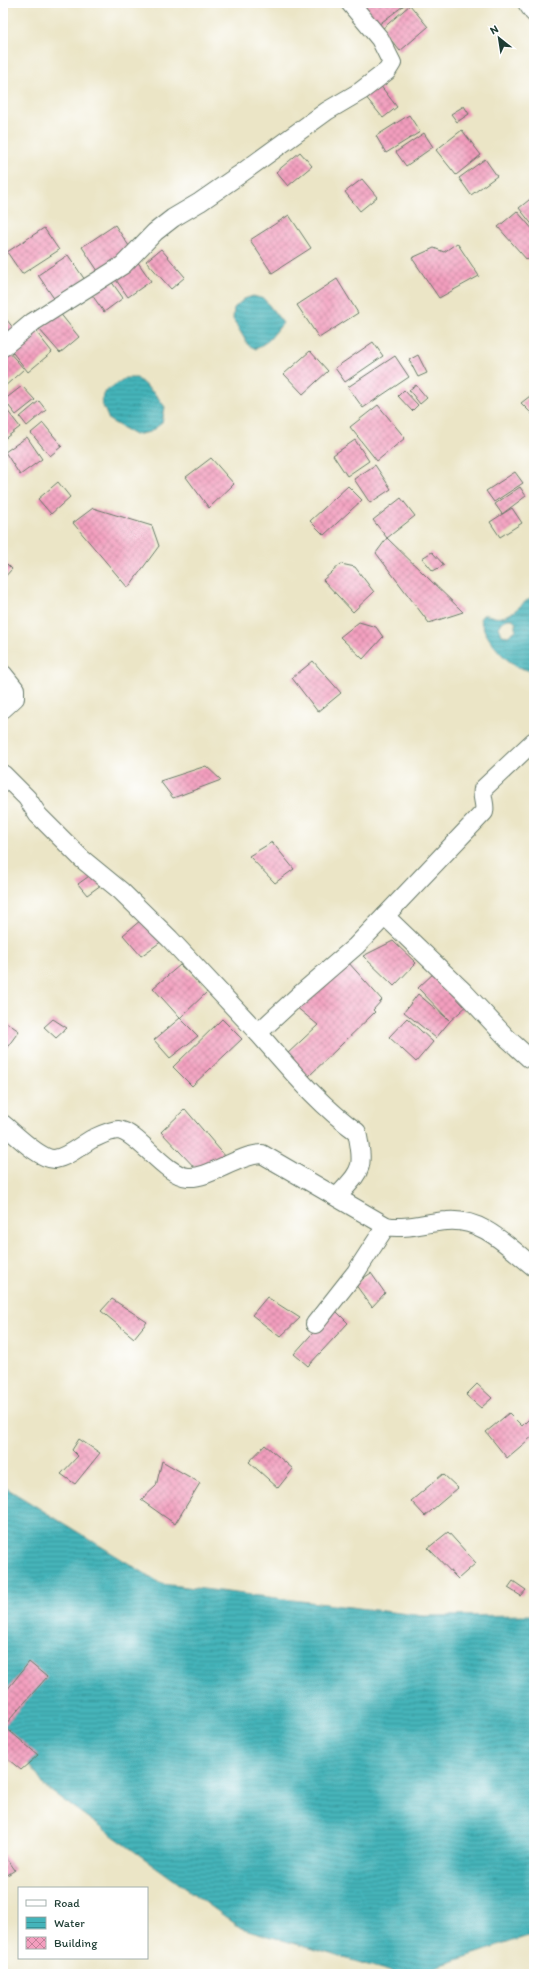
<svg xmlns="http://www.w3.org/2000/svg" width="537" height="1977" viewBox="0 0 537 1977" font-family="Itim,sans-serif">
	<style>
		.water { fill: url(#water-rules); stroke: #327877; fill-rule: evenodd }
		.building { fill: url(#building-cross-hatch) }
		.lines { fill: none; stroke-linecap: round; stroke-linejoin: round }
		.street-casing { stroke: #667867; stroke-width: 20 }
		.street { stroke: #fff; stroke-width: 18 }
	</style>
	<defs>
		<pattern id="water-rules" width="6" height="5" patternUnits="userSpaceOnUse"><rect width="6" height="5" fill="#44b4ba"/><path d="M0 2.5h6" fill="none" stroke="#389498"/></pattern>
		<pattern id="building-cross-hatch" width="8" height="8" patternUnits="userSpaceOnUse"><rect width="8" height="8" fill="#f39ebe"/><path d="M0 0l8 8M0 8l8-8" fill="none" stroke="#c4829b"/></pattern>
	</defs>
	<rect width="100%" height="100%" fill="#fff"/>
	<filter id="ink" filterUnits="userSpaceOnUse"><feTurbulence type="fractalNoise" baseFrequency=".025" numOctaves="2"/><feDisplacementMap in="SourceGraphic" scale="8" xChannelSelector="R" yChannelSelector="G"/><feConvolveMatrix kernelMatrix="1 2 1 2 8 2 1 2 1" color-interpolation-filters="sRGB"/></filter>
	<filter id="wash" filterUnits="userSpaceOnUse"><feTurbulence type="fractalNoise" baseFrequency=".012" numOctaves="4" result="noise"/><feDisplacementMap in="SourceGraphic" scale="16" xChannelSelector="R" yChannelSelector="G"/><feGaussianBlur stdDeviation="0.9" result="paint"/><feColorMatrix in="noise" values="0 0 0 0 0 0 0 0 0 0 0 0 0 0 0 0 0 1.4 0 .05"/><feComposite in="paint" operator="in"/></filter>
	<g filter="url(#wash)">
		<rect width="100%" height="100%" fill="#ebe5c6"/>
		<g class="water">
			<path d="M 253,296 L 264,299 L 283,323 L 269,340 L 256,349 L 248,345 L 233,319 L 234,308 L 244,299 Z"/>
			<path d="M 125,378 L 137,378 L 157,396 L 165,407 L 162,423 L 150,432 L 135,435 L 109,420 L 101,401 L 106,391 Z"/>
			<path d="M 534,596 L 534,673 C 528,669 519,669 514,665 C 499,654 485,637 480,619 L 483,615 C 490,614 494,619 502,617 C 514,615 523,601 534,596 ZM 508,619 L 513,619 L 516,624 L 516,630 L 508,636 L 502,635 L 499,627 L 503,621 Z"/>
			<path d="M 3,1486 L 162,1584 L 424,1616 L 534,1615 L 534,1934 L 415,1974 L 399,1974 L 241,1928 L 45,1787 L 3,1724 Z"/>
		</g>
		<g id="blocks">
			<g class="building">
				<path d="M 362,3 L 407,3 L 378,25 Z"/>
				<path d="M 410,5 L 428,27 L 400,51 L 382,29 Z"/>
				<path d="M 380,85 L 397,107 L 383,118 L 365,96 Z"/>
				<path d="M 464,106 L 469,114 L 457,122 L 451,114 Z"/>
				<path d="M 409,115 L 420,132 L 386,153 L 376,136 Z"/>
				<path d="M 462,130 L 481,155 L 456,175 L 436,150 Z"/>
				<path d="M 424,133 L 433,147 L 406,166 L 396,152 Z"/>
				<path d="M 300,152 L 312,166 L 288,186 L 276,172 Z"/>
				<path d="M 485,159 L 497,176 L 471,195 L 459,178 Z"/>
				<path d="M 362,179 L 377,197 L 360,211 L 345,192 Z"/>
				<path d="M 534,196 L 534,227 L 519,208 Z"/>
				<path d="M 517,211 L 534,231 L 534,254 L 527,260 L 498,227 Z"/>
				<path d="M 289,215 L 311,248 L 272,273 L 250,240 Z"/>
				<path d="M 115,225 L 131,249 L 98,271 L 82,247 Z"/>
				<path d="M 44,228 L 59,250 L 22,274 L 7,252 Z"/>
				<path d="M 457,243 L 479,276 L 439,298 L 412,258 L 434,248 L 444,252 Z"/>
				<path d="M 161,249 L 185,277 L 171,289 L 146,261 Z"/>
				<path d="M 68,255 L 85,280 L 55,300 L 38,275 Z"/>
				<path d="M 137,261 L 151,281 L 128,297 L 114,277 Z"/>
				<path d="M 337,279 L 358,313 L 319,338 L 297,305 Z"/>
				<path d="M 111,281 L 123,298 L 104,312 L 92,295 Z"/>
				<path d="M 59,312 L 79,337 L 60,353 L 39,329 Z"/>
				<path d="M 3,315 L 14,329 L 3,338 Z"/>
				<path d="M 34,329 L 52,352 L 28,372 L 9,348 Z"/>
				<path d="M 373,342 L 383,356 L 345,382 L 335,368 Z"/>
				<path d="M 8,351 L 24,369 L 3,388 L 3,356 Z"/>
				<path d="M 310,351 L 328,371 L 303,394 L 284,374 Z"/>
				<path d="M 418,355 L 427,373 L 418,377 L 409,360 Z"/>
				<path d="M 395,356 L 409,377 L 363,408 L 348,387 Z"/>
				<path d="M 416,385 L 427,398 L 420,404 L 409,390 Z"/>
				<path d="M 22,386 L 35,400 L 16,415 L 4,400 Z"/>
				<path d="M 404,390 L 418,405 L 412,411 L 398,396 Z"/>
				<path d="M 534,393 L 534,416 L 521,403 Z"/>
				<path d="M 39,401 L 46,410 L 27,426 L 20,417 Z"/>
				<path d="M 3,405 L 20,427 L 3,440 Z"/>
				<path d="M 378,405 L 405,438 L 377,461 L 350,427 Z"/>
				<path d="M 43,423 L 62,446 L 50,456 L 31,433 Z"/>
				<path d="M 27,437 L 42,459 L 20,475 L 5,452 Z"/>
				<path d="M 355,440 L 369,461 L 347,476 L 333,455 Z"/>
				<path d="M 211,458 L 234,484 L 209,508 L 186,477 Z"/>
				<path d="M 375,465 L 391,489 L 370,503 L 354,479 Z"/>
				<path d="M 515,472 L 523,483 L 494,502 L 486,491 Z"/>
				<path d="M 58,482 L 70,497 L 51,514 L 38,499 Z"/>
				<path d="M 348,486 L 362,500 L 324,535 L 310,521 Z"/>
				<path d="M 520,487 L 526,496 L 502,514 L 495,504 Z"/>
				<path d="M 401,498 L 415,516 L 387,538 L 373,520 Z"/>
				<path d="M 93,508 L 152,526 L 159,546 L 128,588 L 73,523 Z"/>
				<path d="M 512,508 L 522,523 L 500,537 L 490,522 Z"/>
				<path d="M 387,538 L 463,612 L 429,623 L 376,553 Z"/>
				<path d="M 432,552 L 444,565 L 433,571 L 422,558 Z"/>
				<path d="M 7,564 L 12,569 L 3,579 L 3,569 Z"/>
				<path d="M 341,564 L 355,567 L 374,592 L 353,612 L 323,580 Z"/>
				<path d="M 359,622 L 376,627 L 383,637 L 363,659 L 340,637 Z"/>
				<path d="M 313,661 L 341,693 L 318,712 L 292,678 Z"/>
				<path d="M 206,766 L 221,780 L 173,798 L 160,781 Z"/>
				<path d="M 272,842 L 294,869 L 275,883 L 249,856 Z"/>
				<path d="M 92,874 L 101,885 L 87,895 L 78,884 Z"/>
				<path d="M 141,920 L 162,941 L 141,956 L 123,935 Z"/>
				<path d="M 393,941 L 416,963 L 394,986 L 363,956 Z"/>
				<path d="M 348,962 L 382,1000 L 373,1010 L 375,1012 L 308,1077 L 286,1055 L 318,1025 L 295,1006 Z"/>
				<path d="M 180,965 L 208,991 L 180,1018 L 153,988 Z"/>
				<path d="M 436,971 L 469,1004 L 450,1021 L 436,1038 L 404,1012 L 418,994 L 449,1020 L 418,988 Z"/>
				<path d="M 180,1018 L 198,1036 L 170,1058 L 154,1040 Z"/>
				<path d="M 407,1018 L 433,1042 L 416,1062 L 389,1037 Z"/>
				<path d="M 53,1019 L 67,1028 L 56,1038 L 44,1027 Z"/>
				<path d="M 222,1019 L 242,1039 L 192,1086 L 173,1067 Z"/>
				<path d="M 3,1020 L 19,1031 L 3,1053 Z"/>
				<path d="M 185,1109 L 226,1157 L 198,1171 L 161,1132 Z"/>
				<path d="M 371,1273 L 385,1293 L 372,1307 L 355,1284 Z"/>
				<path d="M 267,1297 L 300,1318 L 280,1337 L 252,1315 Z"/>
				<path d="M 112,1299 L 147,1322 L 134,1338 L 101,1311 Z"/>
				<path d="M 334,1309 L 348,1323 L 308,1366 L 294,1354 Z"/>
				<path d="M 477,1384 L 492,1398 L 481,1408 L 466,1395 Z"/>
				<path d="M 509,1413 L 522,1426 L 534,1414 L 534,1435 L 507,1458 L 486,1432 Z"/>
				<path d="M 79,1439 L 100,1453 L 75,1484 L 61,1474 L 78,1456 L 72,1450 Z"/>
				<path d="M 265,1445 L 293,1469 L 278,1488 L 249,1462 Z"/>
				<path d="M 162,1461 L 200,1483 L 175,1524 L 141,1500 L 156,1486 Z"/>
				<path d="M 443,1474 L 458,1488 L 425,1516 L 411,1501 Z"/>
				<path d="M 448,1532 L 476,1563 L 458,1579 L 428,1548 Z"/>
				<path d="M 513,1581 L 526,1590 L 521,1596 L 508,1588 Z"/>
				<path d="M 29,1662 L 47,1677 L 4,1726 L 38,1755 L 21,1770 L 3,1755 L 3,1695 Z"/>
				<path d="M 3,1853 L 15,1870 L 3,1878 Z"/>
			</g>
		</g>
	</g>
	<g filter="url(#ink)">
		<use href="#blocks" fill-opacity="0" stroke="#667867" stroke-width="1"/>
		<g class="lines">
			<defs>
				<g id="street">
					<path d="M 527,3 L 534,13"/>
					<path d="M 3,347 L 33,322 L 123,265 L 155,232 L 173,218 L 200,202 L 239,175 L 327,111 L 361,91 L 387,71 L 392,63 L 380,39 L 350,3"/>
					<path d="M 3,674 L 15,689 L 15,698 L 3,709"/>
					<path d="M 3,774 L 27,798 L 38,815 L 82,859 L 121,891 L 170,939 L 258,1033 L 298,996 L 356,946 L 385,916 L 464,992 L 507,1038 L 529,1058 L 534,1059"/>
					<path d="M 385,916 L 484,812 C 486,804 481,798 483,789 L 534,741"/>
					<path d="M 258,1033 C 289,1068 319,1105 357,1132 C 365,1170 361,1170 337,1197"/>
					<path d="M 3,1124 C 14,1133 40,1160 55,1159 C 68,1157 81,1145 92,1139 C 99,1136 111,1130 118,1130 C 138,1132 164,1175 188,1177 C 209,1179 237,1155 262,1154 L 386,1226 C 407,1230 426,1222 447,1221 C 483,1218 507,1246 534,1267"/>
					<path d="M 315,1324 L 356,1272 L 386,1226"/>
				</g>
			</defs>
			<use href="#street" class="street-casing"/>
			<use href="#street" class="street"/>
		</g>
	</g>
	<rect width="537" height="1977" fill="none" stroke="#fff" stroke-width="16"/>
	<rect x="18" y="1887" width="130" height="72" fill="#ffffff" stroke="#a5b1ae"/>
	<rect x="26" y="1900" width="20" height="6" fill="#ffffff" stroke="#a5b1ae"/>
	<text x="54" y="1907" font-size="12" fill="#1f3d34">Road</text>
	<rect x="26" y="1917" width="20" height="12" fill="url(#water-rules)" stroke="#a5b1ae"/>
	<text x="54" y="1927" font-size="12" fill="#1f3d34">Water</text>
	<rect x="26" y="1937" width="20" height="12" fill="url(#building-cross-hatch)" stroke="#a5b1ae"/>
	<text x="54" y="1947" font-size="12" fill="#1f3d34">Building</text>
	<g transform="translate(499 38) rotate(330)" stroke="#ffffff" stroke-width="3" paint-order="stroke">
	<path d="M0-3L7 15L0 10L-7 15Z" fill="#1f3d34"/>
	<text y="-6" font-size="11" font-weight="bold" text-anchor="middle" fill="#1f3d34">N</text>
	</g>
</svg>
